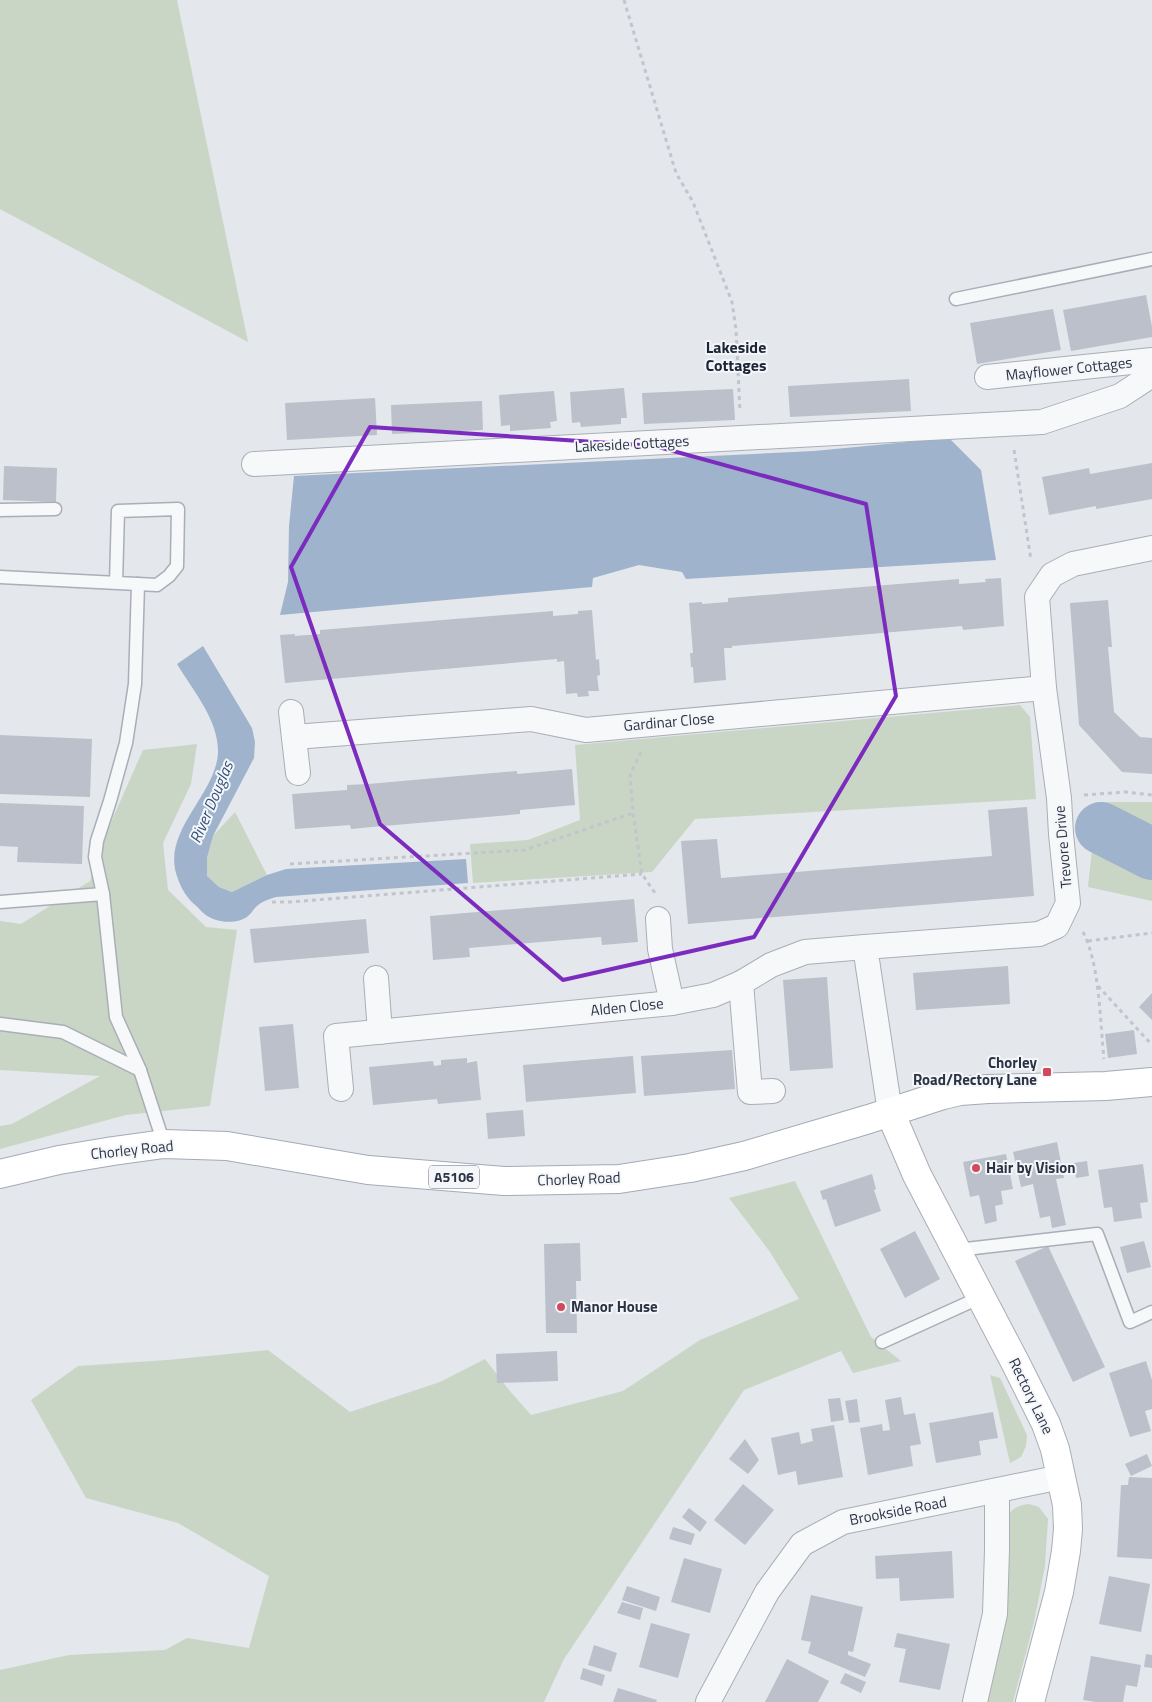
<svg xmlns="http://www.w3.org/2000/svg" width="1152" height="1702" viewBox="0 0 1152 1702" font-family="'Titillium Web',sans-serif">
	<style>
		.green { fill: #c9d6c5 }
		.water { fill: #9fb4cc }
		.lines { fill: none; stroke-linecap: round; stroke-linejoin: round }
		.river { stroke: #9fb4cc; stroke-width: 52 }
		.building { fill: #bbc0ca }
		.service-casing { stroke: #a9aeb7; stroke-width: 15 }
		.minor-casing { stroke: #a9aeb7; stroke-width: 26 }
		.secondary-casing { stroke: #a9aeb7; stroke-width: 30 }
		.primary-casing { stroke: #a3abb8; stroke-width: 30 }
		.path { stroke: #c2c5cb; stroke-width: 3; stroke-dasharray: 4 4; stroke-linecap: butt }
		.service { stroke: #f7f8fa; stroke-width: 12 }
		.minor { stroke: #f7f8fa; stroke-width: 24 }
		.secondary { stroke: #fff; stroke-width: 28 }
		.primary { stroke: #fff; stroke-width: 28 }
		.marked { fill: none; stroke: #7b2cbf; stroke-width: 4; stroke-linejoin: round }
		.poi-dot { fill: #d1495b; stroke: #f4f6f9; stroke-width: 2 }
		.labels { text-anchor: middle; stroke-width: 4; stroke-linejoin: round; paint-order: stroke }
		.shield { fill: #f4f6f9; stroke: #676e7b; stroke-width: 1 }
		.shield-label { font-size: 14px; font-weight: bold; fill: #2b3445 }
		.street-label { font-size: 15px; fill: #2b3445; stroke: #f4f6f9 }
		.poi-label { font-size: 15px; font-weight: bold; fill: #2b3445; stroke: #f4f6f9; text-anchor: start }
		.neighbourhood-label { font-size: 16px; font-weight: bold; fill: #1d2536; stroke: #f4f6f9 }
		.water-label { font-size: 16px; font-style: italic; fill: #34527a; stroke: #f4f6f9 }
	</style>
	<rect width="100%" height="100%" fill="#e4e7ec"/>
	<g class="green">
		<path d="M 0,0 L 177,0 L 248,342 L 0,209 Z"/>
		<path d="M 1020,705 L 1030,717 L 1036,799 L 695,819 L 652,872 L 473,883 L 470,844 L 528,840 L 580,820 L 575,745 Z"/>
		<path d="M 197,744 L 191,784 L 163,843 L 168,890 L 206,927 L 237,930 L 210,1106 L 126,1115 L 0,1149 L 0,1126 L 12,1124 L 100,1076 L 0,1070 L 0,921 L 21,924 L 90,881 L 104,838 L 143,750 Z"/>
		<path d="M 1097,802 L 1152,802 L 1152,901 L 1088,887 Z"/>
		<path d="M 235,812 L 267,875 L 232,892 L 219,887 L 207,876 L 207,858 L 213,836 Z"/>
		<path d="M 795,1181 L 871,1337 L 901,1361 L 853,1373 L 841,1351 L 744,1390 L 564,1659 L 544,1702 L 0,1702 L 0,1670 L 69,1655 L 165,1650 L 187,1638 L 249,1648 L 269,1576 L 178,1523 L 86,1498 L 31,1400 L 78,1366 L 167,1360 L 268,1350 L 350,1412 L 440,1382 L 485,1359 L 509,1390 L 531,1415 L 623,1391 L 700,1340 L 799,1299 L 770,1252 L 729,1198 Z"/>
		<path d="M 990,1375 L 1000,1378 L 1027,1435 L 1026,1446 L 1021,1457 L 1010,1463 Z"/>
		<path d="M 1029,1504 L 1039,1507 L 1048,1519 L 1045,1566 L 1034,1622 L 1013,1702 L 985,1702 L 1008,1515 C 1014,1507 1020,1505 1029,1504 Z"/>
	</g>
	<g class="water">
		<path d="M 949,438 L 981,470 L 996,560 L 686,579 L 682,572 L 639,565 L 593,578 L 592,587 L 280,615 L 288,582 L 289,526 L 294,476 L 814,451 Z"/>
		<path d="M 203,646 L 252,728 L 255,742 L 254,758 L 213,836 L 207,858 L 207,876 L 219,887 L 232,892 L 267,875 L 286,869 L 466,859 L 468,883 L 276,897 C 270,899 263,901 258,905 C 254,908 252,913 248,916 C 239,924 219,923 209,917 C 203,914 199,908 194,904 C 187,898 181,888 178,879 C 159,833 216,795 218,753 C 219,720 193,691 177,664 Z"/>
	</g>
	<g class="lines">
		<path class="river" d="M 1101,828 L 1152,854"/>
	</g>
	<g class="building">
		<path d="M 1146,295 L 1152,327 L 1152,337 L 1071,351 L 1063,310 Z"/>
		<path d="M 1053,309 L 1061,350 L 977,364 L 970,323 Z"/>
		<path d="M 909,379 L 911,411 L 790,417 L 788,386 Z"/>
		<path d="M 624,388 L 627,418 L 621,418 L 621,424 L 581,427 L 580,422 L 572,423 L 570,392 Z"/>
		<path d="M 733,389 L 735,420 L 644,424 L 642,393 Z"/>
		<path d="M 554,391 L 557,421 L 550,422 L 551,428 L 510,431 L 510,425 L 501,426 L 499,395 Z"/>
		<path d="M 375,398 L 377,435 L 287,440 L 285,403 Z"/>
		<path d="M 482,401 L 483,430 L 392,434 L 391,405 Z"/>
		<path d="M 1152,463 L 1152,499 L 1096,509 L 1096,506 L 1049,515 L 1042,477 L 1089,468 L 1090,474 Z"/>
		<path d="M 4,466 L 57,468 L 56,502 L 3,500 Z"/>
		<path d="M 1001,578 L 1004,626 L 963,630 L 962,626 L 732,646 L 732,648 L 724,648 L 726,680 L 694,683 L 693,667 L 691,667 L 690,653 L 693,653 L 689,603 L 702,602 L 702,604 L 728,602 L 728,598 L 959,579 L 959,584 L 986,582 L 985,579 Z"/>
		<path d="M 1108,600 L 1112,647 L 1108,647 L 1114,712 L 1140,737 L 1152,738 L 1152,774 L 1122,772 L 1079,725 L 1070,603 Z"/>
		<path d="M 592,610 L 596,660 L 599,659 L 600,675 L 597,676 L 599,691 L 588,691 L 589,696 L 578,697 L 577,693 L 566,694 L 564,661 L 557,662 L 557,659 L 285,683 L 280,635 L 295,634 L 295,636 L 320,634 L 320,630 L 553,611 L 553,616 L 578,614 L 578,611 Z"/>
		<path d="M 0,735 L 92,739 L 90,797 L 0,794 Z"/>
		<path d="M 572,769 L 575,805 L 520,810 L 520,814 L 372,827 L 351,829 L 350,825 L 295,829 L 292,794 L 347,790 L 347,785 L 368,784 L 517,771 L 517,774 Z"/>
		<path d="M 0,803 L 84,806 L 82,864 L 17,862 L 18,847 L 0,846 Z"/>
		<path d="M 1027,807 L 1034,896 L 688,924 L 681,841 L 717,839 L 721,878 L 992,856 L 988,810 Z"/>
		<path d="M 634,899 L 638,942 L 602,945 L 601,937 L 469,948 L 470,957 L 433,960 L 430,916 Z"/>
		<path d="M 366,919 L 369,953 L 254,963 L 250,929 Z"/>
		<path d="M 1008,966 L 1010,1004 L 916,1010 L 913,973 Z"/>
		<path d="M 827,977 L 833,1068 L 790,1071 L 783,980 Z"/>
		<path d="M 1152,993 L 1152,1020 L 1139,1007 Z"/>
		<path d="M 293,1024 L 299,1088 L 265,1091 L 259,1027 Z"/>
		<path d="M 1134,1030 L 1137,1054 L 1108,1058 L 1105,1034 Z"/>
		<path d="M 732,1050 L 735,1089 L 644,1096 L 641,1056 Z"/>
		<path d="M 633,1056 L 636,1093 L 526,1102 L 523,1065 Z"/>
		<path d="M 467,1058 L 467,1063 L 477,1061 L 481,1100 L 438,1104 L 437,1099 L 373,1105 L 369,1067 L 433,1061 L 434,1066 L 441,1065 L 441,1060 Z"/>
		<path d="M 523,1110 L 525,1136 L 488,1139 L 486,1113 Z"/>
		<path d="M 1057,1142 L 1064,1178 L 1056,1179 L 1066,1225 L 1052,1228 L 1050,1216 L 1040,1218 L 1033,1184 L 1021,1187 L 1013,1152 Z"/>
		<path d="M 1006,1154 L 1013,1189 L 1001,1191 L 1003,1204 L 995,1206 L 997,1221 L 985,1224 L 979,1195 L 970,1197 L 963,1162 Z"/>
		<path d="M 1087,1161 L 1089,1176 L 1076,1178 L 1074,1163 Z"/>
		<path d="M 1143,1164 L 1148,1202 L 1140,1203 L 1142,1218 L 1114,1222 L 1112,1207 L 1104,1208 L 1098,1170 Z"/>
		<path d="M 872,1174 L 876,1189 L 874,1190 L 881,1211 L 835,1227 L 826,1199 L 823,1200 L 820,1191 Z"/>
		<path d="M 915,1231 L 940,1279 L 905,1298 L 880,1249 Z"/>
		<path d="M 1144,1241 L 1151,1267 L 1127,1273 L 1120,1247 Z"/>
		<path d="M 580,1243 L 581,1281 L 576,1281 L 577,1333 L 546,1333 L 544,1244 Z"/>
		<path d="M 1048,1246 L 1105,1367 L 1073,1382 L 1015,1261 Z"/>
		<path d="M 557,1351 L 558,1381 L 497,1383 L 496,1354 Z"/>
		<path d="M 1146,1361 L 1152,1380 L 1152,1409 L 1145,1411 L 1151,1431 L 1130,1437 L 1109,1373 Z"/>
		<path d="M 901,1397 L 904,1415 L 915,1413 L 921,1444 L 910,1446 L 913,1466 L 868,1475 L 860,1428 L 882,1424 L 883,1431 L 890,1430 L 885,1400 Z"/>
		<path d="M 840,1398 L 844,1420 L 831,1422 L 828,1399 Z"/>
		<path d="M 857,1399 L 860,1422 L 849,1423 L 845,1401 Z"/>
		<path d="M 993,1412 L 998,1438 L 979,1441 L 981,1455 L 936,1463 L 929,1423 Z"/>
		<path d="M 834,1425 L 843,1477 L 798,1485 L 796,1471 L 778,1475 L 771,1438 L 799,1432 L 801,1444 L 813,1441 L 811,1429 Z"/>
		<path d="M 745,1439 L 759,1460 L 748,1474 L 729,1459 Z"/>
		<path d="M 1147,1454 L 1152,1466 L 1131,1476 L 1125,1464 Z"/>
		<path d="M 1129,1477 L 1152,1478 L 1152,1559 L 1117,1557 L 1121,1485 L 1128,1485 Z"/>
		<path d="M 743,1484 L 774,1510 L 745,1545 L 714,1520 Z"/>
		<path d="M 689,1508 L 707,1522 L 700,1532 L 682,1517 Z"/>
		<path d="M 673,1527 L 695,1534 L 691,1545 L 669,1539 Z"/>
		<path d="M 952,1551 L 954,1598 L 900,1601 L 899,1578 L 876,1579 L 875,1556 Z"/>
		<path d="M 684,1558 L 722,1569 L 710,1613 L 671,1602 Z"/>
		<path d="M 1109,1576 L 1150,1584 L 1141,1632 L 1099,1624 Z"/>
		<path d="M 627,1586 L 660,1597 L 656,1611 L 622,1600 Z"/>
		<path d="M 811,1595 L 863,1607 L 853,1652 L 848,1651 L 848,1655 L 871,1664 L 865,1677 L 808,1653 L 811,1642 L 801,1640 Z"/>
		<path d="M 622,1602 L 643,1608 L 640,1620 L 617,1613 Z"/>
		<path d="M 651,1623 L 690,1634 L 678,1678 L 639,1667 Z"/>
		<path d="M 897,1633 L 950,1644 L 940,1690 L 899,1682 L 906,1649 L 894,1647 Z"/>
		<path d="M 594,1645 L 617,1653 L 611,1672 L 588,1665 Z"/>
		<path d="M 1146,1654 L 1152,1655 L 1152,1668 L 1144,1667 Z"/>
		<path d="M 1091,1656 L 1141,1665 L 1137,1687 L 1126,1685 L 1123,1702 L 1096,1702 L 1083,1700 Z"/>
		<path d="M 787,1659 L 829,1681 L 818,1702 L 765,1702 Z"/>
		<path d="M 583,1668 L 605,1675 L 602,1686 L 580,1679 Z"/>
		<path d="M 845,1673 L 866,1682 L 861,1693 L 840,1683 Z"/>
		<path d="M 618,1688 L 657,1700 L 656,1702 L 613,1702 Z"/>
	</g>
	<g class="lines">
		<defs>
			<g id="service">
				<path d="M 956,299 L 1152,259"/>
				<path d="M 0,510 L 55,509"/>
				<path d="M 0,577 L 157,585 L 169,576 L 177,566 L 178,509 L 118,511 L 116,583"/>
				<path d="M 103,894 L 95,857 L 97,841 L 110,801 L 126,743 L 135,684 L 138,584"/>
				<path d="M 0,902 L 103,894 L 116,1017 L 140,1070 L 164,1144"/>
				<path d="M 0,1024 L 63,1032 L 140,1070"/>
				<path d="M 957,1250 L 1097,1234 L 1130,1322 L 1152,1312"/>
				<path d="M 882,1342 L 981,1297"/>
			</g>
			<g id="minor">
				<path d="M 987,377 L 1152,360"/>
				<path d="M 254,464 L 1042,422 L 1120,396 L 1152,375"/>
				<path d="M 291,712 L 298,773"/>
				<path d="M 294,737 L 531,719 L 586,730 L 1044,688"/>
				<path d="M 658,919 L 660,949 L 672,1003"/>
				<path d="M 376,978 L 380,1032"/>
				<path d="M 741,983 L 750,1092 L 773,1091"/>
				<path d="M 341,1089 L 336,1036 L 672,1003 L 713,995 L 741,983 L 771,965 L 805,952 L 865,947"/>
				<path d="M 890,1112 L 865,947 L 1039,934 L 1057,926 L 1068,903 L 1061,834 L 1059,798 L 1044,688 L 1037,597 L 1052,575 L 1073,564 L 1152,548"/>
				<path d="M 708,1702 L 767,1592 L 802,1544 L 843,1522 L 1061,1477"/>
				<path d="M 975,1702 L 995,1614 L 997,1550 L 997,1491"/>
			</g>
			<path id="secondary" d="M 890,1112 L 917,1175 L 1016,1364 L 1046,1424 L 1055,1449 L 1067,1505 L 1068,1529 L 1066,1551 L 1059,1592 L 1030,1702"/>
			<path id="primary" d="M 0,1174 L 59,1160 L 113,1151 L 164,1144 L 227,1146 L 368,1170 L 504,1181 L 619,1179 L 690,1168 L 744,1156 L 869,1119 L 943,1095 L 960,1091 L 988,1089 L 1106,1086 L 1152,1082"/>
		</defs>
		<use href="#service" class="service-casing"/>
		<use href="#minor" class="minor-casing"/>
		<use href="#secondary" class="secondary-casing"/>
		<use href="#primary" class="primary-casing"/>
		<g class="path">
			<path d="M 624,0 L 676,173 L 693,202 L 732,302 L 736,330 L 740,412"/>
			<path d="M 1014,450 L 1031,560"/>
			<path d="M 641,752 L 630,775 L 633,813 L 642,874 L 655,893"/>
			<path d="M 1084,795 L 1125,792 L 1152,795"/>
			<path d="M 290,864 L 525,850 L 633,813"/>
			<path d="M 272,902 L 290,902 L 642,874"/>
			<path d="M 1083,932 C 1100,964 1100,1023 1104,1059"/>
			<path d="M 1088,941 L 1152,933"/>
			<path d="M 1098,986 L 1152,1045"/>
		</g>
		<use href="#service" class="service"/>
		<use href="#minor" class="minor"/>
		<use href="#secondary" class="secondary"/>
		<use href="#primary" class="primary"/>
	</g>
	<path class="marked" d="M 370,427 L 655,446 L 866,504 L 896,696 L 754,937 L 563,980 L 380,824 L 291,567 Z"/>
	<g class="poi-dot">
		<rect x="1042" y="1067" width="10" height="10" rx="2.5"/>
		<circle cx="976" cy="1168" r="5"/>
		<circle cx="561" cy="1307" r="5"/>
	</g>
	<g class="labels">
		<rect class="shield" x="429" y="1165.5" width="50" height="23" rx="4"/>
		<g class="shield-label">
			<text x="454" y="1182">A5106</text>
		</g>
		<g class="street-label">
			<text transform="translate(1069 369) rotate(-6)" y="5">Mayflower Cottages</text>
			<text transform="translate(632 444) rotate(-3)" y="5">Lakeside Cottages</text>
			<text transform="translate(669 722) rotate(-5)" y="5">Gardinar Close</text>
			<text transform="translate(1063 847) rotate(-95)" y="5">Trevore Drive</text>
			<text transform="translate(627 1007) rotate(-6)" y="5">Alden Close</text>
			<text transform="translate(132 1150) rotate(-6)" y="5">Chorley Road</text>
			<text transform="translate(579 1179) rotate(-2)" y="5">Chorley Road</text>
			<text transform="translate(1031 1396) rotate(64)" y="5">Rectory Lane</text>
			<text transform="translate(898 1511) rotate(-11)" y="5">Brookside Road</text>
		</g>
		<g class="poi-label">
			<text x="1037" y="1068" text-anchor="end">Chorley<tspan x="1037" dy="17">Road/Rectory Lane</tspan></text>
			<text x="986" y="1173">Hair by Vision</text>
			<text x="571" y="1312">Manor House</text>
		</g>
		<g class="neighbourhood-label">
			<text x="736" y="353">Lakeside<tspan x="736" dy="18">Cottages</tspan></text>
		</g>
		<g class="water-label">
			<text transform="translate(211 802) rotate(-67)" y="6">River Douglas</text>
		</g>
	</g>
</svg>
